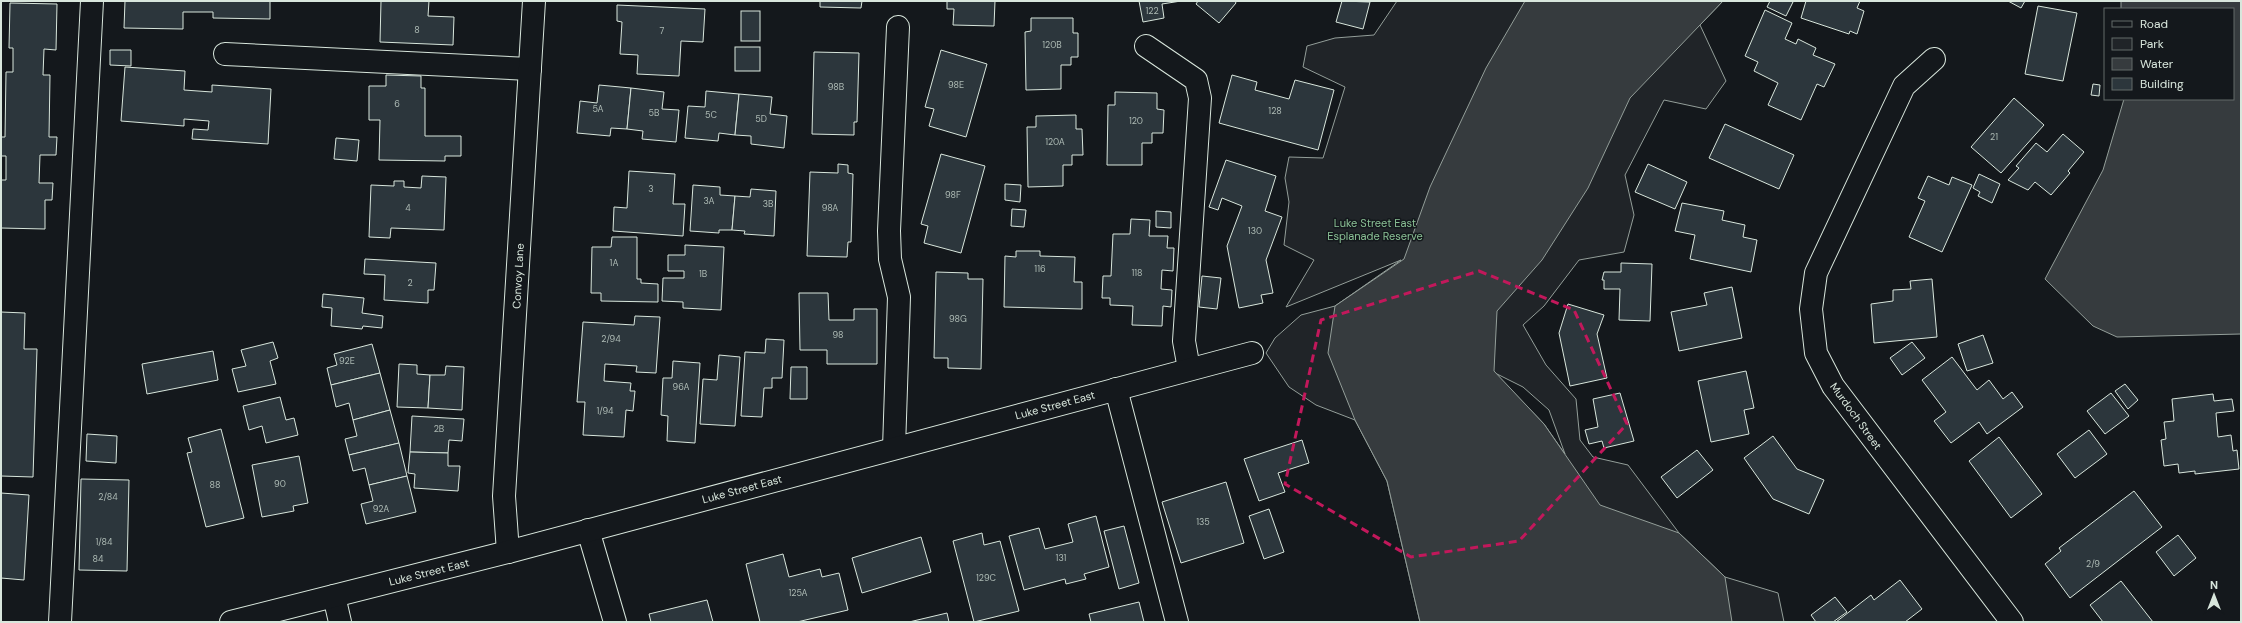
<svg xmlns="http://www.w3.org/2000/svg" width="2242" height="623" viewBox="0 0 2242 623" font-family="'DM Sans',sans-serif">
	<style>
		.green { fill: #202428; stroke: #939e99; fill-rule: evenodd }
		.water { fill: #363b3e; stroke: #939e99 }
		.building { fill: #2c363c; stroke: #d8e6dc }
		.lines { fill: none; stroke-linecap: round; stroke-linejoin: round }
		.minor-casing { stroke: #d8e6dc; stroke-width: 24 }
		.minor { stroke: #14181c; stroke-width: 22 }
		.marked { fill: none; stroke: #c2185b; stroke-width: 3; stroke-dasharray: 8 5; stroke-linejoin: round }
		.labels { text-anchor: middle; stroke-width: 3; stroke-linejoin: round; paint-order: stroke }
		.number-label { font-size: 9px; fill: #adbab4 }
		.park-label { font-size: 11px; fill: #8ac095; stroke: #14181c }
		.street-label { font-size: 11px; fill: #d8e6dc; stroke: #14181c }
	</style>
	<rect width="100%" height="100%" fill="#14181c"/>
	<path class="green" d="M 1397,1 L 1723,1 L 1700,25 L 1726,81 L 1706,109 L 1664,100 L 1625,175 L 1634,215 L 1624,252 L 1579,260 L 1544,306 L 1523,325 L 1546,365 L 1576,399 L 1580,440 L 1593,457 L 1628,465 L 1679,533 L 1725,577 L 1778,593 L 1784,622 L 1420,622 L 1387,481 L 1355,420 L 1316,405 L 1289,387 L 1266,353 L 1275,338 L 1301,315 L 1335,306 L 1401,260 L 1286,307 L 1314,260 L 1284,245 L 1289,202 L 1285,178 L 1289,157 L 1323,158 L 1345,87 L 1303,67 L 1307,46 L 1335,38 L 1374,35 ZM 1495,373 L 1523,387 L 1549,410 L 1565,454 L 1544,424 Z"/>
	<g class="water">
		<path d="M 1525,1 L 1723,1 L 1630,98 L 1588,188 L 1542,260 L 1497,311 L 1494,371 L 1544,424 L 1600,505 L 1679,533 L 1725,577 L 1732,622 L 1420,622 L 1387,481 L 1355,420 L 1328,353 L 1335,306 L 1404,259 L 1430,187 L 1486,68 Z"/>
		<path d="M 2121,1 L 2241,1 L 2241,334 L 2117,337 L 2093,326 L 2045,279 L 2103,170 L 2124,99 L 2233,99 L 2233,9 L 2121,9 Z"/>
	</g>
	<g class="building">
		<path d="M 125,1 L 270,1 L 270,19 L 213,18 L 213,12 L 183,12 L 183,29 L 124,28 Z"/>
		<path d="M 381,1 L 429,1 L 428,16 L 454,17 L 453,45 L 380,42 Z"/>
		<path d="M 820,1 L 862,1 L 861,8 L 820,7 Z"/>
		<path d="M 947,1 L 995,1 L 994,26 L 953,25 L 954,9 L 947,9 Z"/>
		<path d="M 1139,1 L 1181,1 L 1162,4 L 1164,18 L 1143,22 Z"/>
		<path d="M 1198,1 L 1235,1 L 1236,3 L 1219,23 L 1196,4 Z"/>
		<path d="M 1342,1 L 1370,2 L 1363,29 L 1336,22 Z"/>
		<path d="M 1770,1 L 1791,1 L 1793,2 L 1786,16 L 1767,7 Z"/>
		<path d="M 1806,1 L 1860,1 L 1857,8 L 1864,11 L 1857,34 L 1850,31 L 1849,34 L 1801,18 Z"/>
		<path d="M 2008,1 L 2025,1 L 2021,8 Z"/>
		<path d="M 10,3 L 57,4 L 56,50 L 44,49 L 43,75 L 50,75 L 49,137 L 57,137 L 56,155 L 40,155 L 39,183 L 53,183 L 52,200 L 45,200 L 45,229 L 1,228 L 1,180 L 6,180 L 6,156 L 1,156 L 1,137 L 5,137 L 6,72 L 13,72 L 13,48 L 9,48 Z"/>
		<path d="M 617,5 L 705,9 L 703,42 L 681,41 L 679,76 L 637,74 L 638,55 L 620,54 L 622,22 L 617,21 Z"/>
		<path d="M 2038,6 L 2077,13 L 2063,81 L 2025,74 Z"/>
		<path d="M 1765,10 L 1792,23 L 1785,39 L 1796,44 L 1798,39 L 1816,48 L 1813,55 L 1835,64 L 1824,87 L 1817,84 L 1801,120 L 1768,105 L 1778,83 L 1754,71 L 1758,62 L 1745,56 Z"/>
		<rect x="741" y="11" width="19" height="30"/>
		<path d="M 1031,18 L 1073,18 L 1073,33 L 1078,33 L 1078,57 L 1071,57 L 1071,65 L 1061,65 L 1061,89 L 1026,90 L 1025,32 L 1031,31 Z"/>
		<rect x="735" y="47" width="25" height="24"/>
		<path d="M 110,50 L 131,50 L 131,66 L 110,65 Z"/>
		<path d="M 941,50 L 987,64 L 966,137 L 929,126 L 934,109 L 925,107 Z"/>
		<path d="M 814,52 L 859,53 L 857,122 L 854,122 L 854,135 L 812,134 Z"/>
		<path d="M 125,67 L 185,71 L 184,90 L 212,92 L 212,85 L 271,89 L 268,144 L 192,139 L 193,129 L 208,130 L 209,121 L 184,119 L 184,126 L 121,121 Z"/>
		<path d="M 386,75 L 421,76 L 421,88 L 425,88 L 425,136 L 461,136 L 461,156 L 445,156 L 445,161 L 379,160 L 380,120 L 369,120 L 369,86 L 386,86 Z"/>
		<path d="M 1232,75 L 1257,82 L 1255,90 L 1289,99 L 1295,80 L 1334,90 L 1318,150 L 1219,123 Z"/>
		<path d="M 2093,84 L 2100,85 L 2099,96 L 2091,95 Z"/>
		<path d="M 599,85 L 631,88 L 627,129 L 611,128 L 610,136 L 577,133 L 580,101 L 597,103 Z"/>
		<path d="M 631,88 L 664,92 L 662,109 L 679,110 L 676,142 L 642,139 L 643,131 L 627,129 Z"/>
		<path d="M 706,91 L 739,94 L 735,135 L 719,133 L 718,141 L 685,138 L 688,106 L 705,107 Z"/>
		<path d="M 1115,92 L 1157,93 L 1157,109 L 1164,110 L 1163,133 L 1152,133 L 1152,143 L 1142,143 L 1142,165 L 1107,165 L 1108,105 L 1115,105 Z"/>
		<path d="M 739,94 L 772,97 L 770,114 L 787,116 L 784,148 L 751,144 L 751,136 L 735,135 Z"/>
		<path d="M 2014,98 L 2044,125 L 2001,173 L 1971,147 Z"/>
		<path d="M 1076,115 L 1076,129 L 1082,129 L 1083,155 L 1072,155 L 1072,165 L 1063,165 L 1063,186 L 1028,187 L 1027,127 L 1036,127 L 1036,116 Z"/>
		<path d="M 1725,124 L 1794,155 L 1779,189 L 1709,158 Z"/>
		<path d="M 2063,134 L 2084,152 L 2068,171 L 2070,173 L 2051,195 L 2035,182 L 2028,190 L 2008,180 L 2019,168 L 2016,166 L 2036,143 L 2047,152 Z"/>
		<path d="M 336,138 L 359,140 L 357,161 L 334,159 Z"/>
		<path d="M 941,154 L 985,166 L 961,253 L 924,243 L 928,226 L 921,224 Z"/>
		<path d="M 1226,160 L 1276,176 L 1265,211 L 1282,217 L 1266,260 L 1273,293 L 1261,295 L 1263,303 L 1239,308 L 1227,246 L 1242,206 L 1222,198 L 1218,210 L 1209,207 Z"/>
		<path d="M 838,164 L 848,165 L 848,173 L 853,174 L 851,242 L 848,242 L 847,257 L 807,256 L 810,172 L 838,173 Z"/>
		<path d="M 1648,164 L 1687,182 L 1675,209 L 1635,192 Z"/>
		<path d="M 629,171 L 675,174 L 673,204 L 685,204 L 683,236 L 613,231 L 614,207 L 627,208 Z"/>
		<path d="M 1979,174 L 2000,184 L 1992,203 L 1978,196 L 1980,192 L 1973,188 Z"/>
		<path d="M 422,176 L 446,177 L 444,230 L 391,228 L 390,238 L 369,237 L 371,185 L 394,186 L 394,181 L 404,181 L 404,187 L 421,188 Z"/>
		<path d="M 1928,176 L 1949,185 L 1952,177 L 1972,185 L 1942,252 L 1909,237 L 1925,201 L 1918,198 Z"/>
		<path d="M 1005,184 L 1021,185 L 1020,202 L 1005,200 Z"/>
		<path d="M 693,185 L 720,187 L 720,195 L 735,196 L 732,230 L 719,230 L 719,233 L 690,231 Z"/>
		<path d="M 751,189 L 776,191 L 774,236 L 744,234 L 745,231 L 732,230 L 735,196 L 750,197 Z"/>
		<path d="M 1682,203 L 1724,211 L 1722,220 L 1745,225 L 1743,237 L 1757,240 L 1751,272 L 1690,259 L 1695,235 L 1675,231 Z"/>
		<path d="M 1012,209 L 1026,210 L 1024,227 L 1011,226 Z"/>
		<path d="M 1156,211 L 1171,212 L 1171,228 L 1156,227 Z"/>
		<path d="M 1131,219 L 1150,220 L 1149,236 L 1168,236 L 1167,248 L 1174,248 L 1173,271 L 1162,270 L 1161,289 L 1172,290 L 1171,307 L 1163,306 L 1162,326 L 1132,325 L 1133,306 L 1110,305 L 1110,298 L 1102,298 L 1103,276 L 1111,276 L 1113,234 L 1130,234 Z"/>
		<path d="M 612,237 L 637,237 L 637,279 L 641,279 L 641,283 L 658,284 L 658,302 L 601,301 L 601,293 L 591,293 L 592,247 L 611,247 Z"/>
		<path d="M 685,245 L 724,247 L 721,310 L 683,308 L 683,302 L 662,301 L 663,278 L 684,278 L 684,271 L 668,271 L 668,255 L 685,255 Z"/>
		<path d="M 1016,251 L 1040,251 L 1040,256 L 1075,257 L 1074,282 L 1082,282 L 1082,309 L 1004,307 L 1005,256 L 1016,257 Z"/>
		<path d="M 365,259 L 436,263 L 434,290 L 428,290 L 428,303 L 384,300 L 385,275 L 364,274 Z"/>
		<path d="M 1621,263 L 1652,264 L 1650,321 L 1619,320 L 1620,289 L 1604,289 L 1604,280 L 1602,280 L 1604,272 L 1621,272 Z"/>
		<path d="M 936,272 L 968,273 L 968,279 L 983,279 L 981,369 L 948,368 L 948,358 L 934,358 Z"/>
		<path d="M 1202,276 L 1221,278 L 1217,309 L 1199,307 Z"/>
		<path d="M 1932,279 L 1937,337 L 1874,343 L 1871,304 L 1893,301 L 1893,290 L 1911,289 L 1910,281 Z"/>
		<path d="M 1732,287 L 1742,338 L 1679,351 L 1671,312 L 1707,305 L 1704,293 Z"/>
		<path d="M 799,293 L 828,293 L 829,320 L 854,320 L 854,309 L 877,309 L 877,364 L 827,364 L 827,350 L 800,350 Z"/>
		<path d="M 323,294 L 364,298 L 362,313 L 383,316 L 382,328 L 363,326 L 362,329 L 331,326 L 332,308 L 322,307 Z"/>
		<path d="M 1568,304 L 1604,315 L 1597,334 L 1607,378 L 1570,386 L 1559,333 Z"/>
		<path d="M 1,312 L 25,313 L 24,349 L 37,349 L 33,477 L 1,476 Z"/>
		<path d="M 635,316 L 660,317 L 656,373 L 636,372 L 637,366 L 605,364 L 604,381 L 631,383 L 630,391 L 635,391 L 633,411 L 626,410 L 624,437 L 583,435 L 585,402 L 577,402 L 583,322 L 634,325 Z"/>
		<path d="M 1983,335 L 1993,363 L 1967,371 L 1958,344 Z"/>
		<path d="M 766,339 L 784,340 L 782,378 L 772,378 L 772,388 L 764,388 L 762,417 L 741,416 L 745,352 L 765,353 Z"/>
		<path d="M 273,342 L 278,358 L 270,361 L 276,384 L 238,392 L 232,369 L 246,366 L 241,350 Z"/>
		<path d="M 1912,342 L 1925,358 L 1902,375 L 1890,358 Z"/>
		<path d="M 372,344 L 380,373 L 331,385 L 327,368 L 337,365 L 334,354 Z"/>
		<path d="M 213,351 L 218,380 L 147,394 L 142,364 Z"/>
		<path d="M 719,355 L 740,357 L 735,426 L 700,424 L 703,379 L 717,380 Z"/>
		<path d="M 1952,357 L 1977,390 L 1989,380 L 2003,399 L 2012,392 L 2023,407 L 1987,434 L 1979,422 L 1951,443 L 1934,421 L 1946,412 L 1922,380 Z"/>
		<path d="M 673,361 L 700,363 L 695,443 L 667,441 L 668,416 L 661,415 L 663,378 L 672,378 Z"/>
		<path d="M 399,364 L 417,365 L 417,374 L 430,375 L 428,408 L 397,407 Z"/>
		<path d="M 446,366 L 464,367 L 462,410 L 428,408 L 430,375 L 445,375 Z"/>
		<path d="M 791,367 L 807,367 L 807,399 L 790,399 Z"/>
		<path d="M 1746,371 L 1754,408 L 1744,410 L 1749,434 L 1711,442 L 1698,381 Z"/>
		<path d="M 380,373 L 390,410 L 353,420 L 349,403 L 336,407 L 331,385 Z"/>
		<path d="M 2125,384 L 2138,400 L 2128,409 L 2115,391 Z"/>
		<path d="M 1620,393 L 1634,441 L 1604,448 L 1602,441 L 1589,444 L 1585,430 L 1598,427 L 1593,399 Z"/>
		<path d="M 2111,393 L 2129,416 L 2105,434 L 2087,411 Z"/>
		<path d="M 2213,394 L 2214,401 L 2232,399 L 2234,411 L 2216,413 L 2218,437 L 2231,435 L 2233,451 L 2237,450 L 2239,469 L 2195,474 L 2195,471 L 2179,473 L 2178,464 L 2164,466 L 2161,440 L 2166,439 L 2164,422 L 2174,421 L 2172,399 Z"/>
		<path d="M 280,397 L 286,420 L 294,418 L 298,435 L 266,443 L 262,426 L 249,430 L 243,406 Z"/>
		<path d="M 390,410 L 399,443 L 349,455 L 345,439 L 357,436 L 353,420 Z"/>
		<path d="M 412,416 L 464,419 L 462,441 L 449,440 L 448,453 L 410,452 Z"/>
		<path d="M 221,429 L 244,518 L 206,527 L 187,453 L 192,452 L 188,438 Z"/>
		<path d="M 2089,430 L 2107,454 L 2075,478 L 2057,454 Z"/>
		<path d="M 87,434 L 117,436 L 116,463 L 86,461 Z"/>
		<path d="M 1773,436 L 1797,469 L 1824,480 L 1809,514 L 1773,499 L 1744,458 Z"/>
		<path d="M 1999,437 L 2042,494 L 2011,518 L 1969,461 Z"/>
		<path d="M 1302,440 L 1309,463 L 1278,473 L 1285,492 L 1259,501 L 1244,459 Z"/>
		<path d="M 399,443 L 407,476 L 369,485 L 365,468 L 353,471 L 349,455 Z"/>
		<path d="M 1697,450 L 1713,470 L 1677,498 L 1661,477 Z"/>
		<path d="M 410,452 L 448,453 L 448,466 L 460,466 L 458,491 L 414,488 L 415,474 L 408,473 Z"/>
		<path d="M 299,456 L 308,503 L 293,506 L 294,511 L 262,517 L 252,465 Z"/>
		<path d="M 407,476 L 416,512 L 366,524 L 361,504 L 373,501 L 369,485 Z"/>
		<path d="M 81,479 L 129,480 L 127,571 L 79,570 Z"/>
		<path d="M 1226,482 L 1244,543 L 1181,563 L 1162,502 Z"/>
		<path d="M 2134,491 L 2162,527 L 2070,598 L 2045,564 L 2061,551 L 2059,548 Z"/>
		<path d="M 1,493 L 29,495 L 24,580 L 1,578 Z"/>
		<path d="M 1269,509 L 1284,552 L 1264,559 L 1249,516 Z"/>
		<path d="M 1096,516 L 1109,567 L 1084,574 L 1086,579 L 1066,584 L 1065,579 L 1024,590 L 1009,536 L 1039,528 L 1045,549 L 1073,542 L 1068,524 Z"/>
		<path d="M 1124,526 L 1139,583 L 1119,589 L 1104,531 Z"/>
		<path d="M 982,533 L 984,545 L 1000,541 L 1019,611 L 974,622 L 953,541 Z"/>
		<path d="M 2178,535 L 2196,558 L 2174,576 L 2156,552 Z"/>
		<path d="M 921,537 L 931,572 L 862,593 L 852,558 Z"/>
		<path d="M 783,554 L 789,577 L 820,569 L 822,577 L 839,573 L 848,610 L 797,622 L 760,622 L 746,564 Z"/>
		<path d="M 1900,580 L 1922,609 L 1905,622 L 1836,622 L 1871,595 L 1874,600 Z"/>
		<path d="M 2121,581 L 2153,622 L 2103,622 L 2090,605 Z"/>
		<path d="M 1835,597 L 1847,612 L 1833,622 L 1816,622 L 1811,615 Z"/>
		<path d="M 707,600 L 713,622 L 651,622 L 649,614 Z"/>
		<path d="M 1139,602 L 1144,622 L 1091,622 L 1089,614 Z"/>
		<path d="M 947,613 L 949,622 L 909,622 Z"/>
	</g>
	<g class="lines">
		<defs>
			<g id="minor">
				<path d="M 1146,46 L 1196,80 L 1200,98 L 1184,341 L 1189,369"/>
				<path d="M 225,54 L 530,69"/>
				<path d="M 1934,59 L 1904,86 L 1816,273 L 1811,309 L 1816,353 L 1833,386 L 2012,622"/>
				<path d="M 1116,389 L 1177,622"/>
				<path d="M 894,448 L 899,297 L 890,259 L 889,231 L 898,27"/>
				<path d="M 588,530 L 615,622"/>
				<path d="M 508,552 L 504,496 L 534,1"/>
				<path d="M 334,596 L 340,622"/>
				<path d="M 60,622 L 92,1"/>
				<path d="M 231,622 L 508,552 L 1252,353"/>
			</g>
		</defs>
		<use href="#minor" class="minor-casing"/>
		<use href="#minor" class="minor"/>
	</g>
	<path class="marked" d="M 1479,271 L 1574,310 L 1627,424 L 1519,541 L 1411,557 L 1285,484 L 1321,320 Z"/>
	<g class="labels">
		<g class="number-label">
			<text x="1152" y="14">122</text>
			<text x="417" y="33">8</text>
			<text x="662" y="34">7</text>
			<text x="1052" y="48">120B</text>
			<text x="956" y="88">98E</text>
			<text x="836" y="90">98B</text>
			<text x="397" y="107">6</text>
			<text x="598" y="112">5A</text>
			<text x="1275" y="114">128</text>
			<text x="654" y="116">5B</text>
			<text x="711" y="118">5C</text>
			<text x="761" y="122">5D</text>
			<text x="1136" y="124">120</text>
			<text x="1994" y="140">21</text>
			<text x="1055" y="145">120A</text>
			<text x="651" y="192">3</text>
			<text x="953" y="198">98F</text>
			<text x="709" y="204">3A</text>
			<text x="768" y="207">3B</text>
			<text x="408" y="211">4</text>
			<text x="830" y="211">98A</text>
			<text x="1255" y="234">130</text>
			<text x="614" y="266">1A</text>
			<text x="1040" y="272">116</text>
			<text x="1137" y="276">118</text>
			<text x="703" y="277">1B</text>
			<text x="410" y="286">2</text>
			<text x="958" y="322">98G</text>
			<text x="838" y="338">98</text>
			<text x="611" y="342">2/94</text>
			<text x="347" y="364">92E</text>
			<text x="681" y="390">96A</text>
			<text x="605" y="414">1/94</text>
			<text x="439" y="432">2B</text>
			<text x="280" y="487">90</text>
			<text x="215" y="488">88</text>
			<text x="108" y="500">2/84</text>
			<text x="381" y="512">92A</text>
			<text x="1203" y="525">135</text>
			<text x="104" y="545">1/84</text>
			<text x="1061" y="561">131</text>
			<text x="98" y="562">84</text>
			<text x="2093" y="567">2/9</text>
			<text x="986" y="581">129C</text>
			<text x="798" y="596">125A</text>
		</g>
		<g class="park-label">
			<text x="1375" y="227">Luke Street East<tspan x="1375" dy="13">Esplanade Reserve</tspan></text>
		</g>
		<g class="street-label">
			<text transform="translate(518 276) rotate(-87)" y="4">Convoy Lane</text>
			<text transform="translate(1055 405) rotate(-15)" y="4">Luke Street East</text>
			<text transform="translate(1856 416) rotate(54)" y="4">Murdoch Street</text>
			<text transform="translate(742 489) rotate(-15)" y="4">Luke Street East</text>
			<text transform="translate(429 572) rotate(-14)" y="4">Luke Street East</text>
		</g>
	</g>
	<rect width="2242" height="623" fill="none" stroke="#d8e6dc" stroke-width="4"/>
	<rect x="2104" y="8" width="130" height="92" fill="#14181c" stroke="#626a69"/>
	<rect x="2112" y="21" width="20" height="6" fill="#14181c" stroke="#626a69"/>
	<text x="2140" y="28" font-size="12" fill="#d8e6dc">Road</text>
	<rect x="2112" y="38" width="20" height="12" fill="#202428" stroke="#626a69"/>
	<text x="2140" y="48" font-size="12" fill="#d8e6dc">Park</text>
	<rect x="2112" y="58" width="20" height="12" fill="#363b3e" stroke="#626a69"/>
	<text x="2140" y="68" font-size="12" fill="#d8e6dc">Water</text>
	<rect x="2112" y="78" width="20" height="12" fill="#2c363c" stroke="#626a69"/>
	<text x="2140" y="88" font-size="12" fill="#d8e6dc">Building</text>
	<g transform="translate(2214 595)" stroke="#14181c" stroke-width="3" paint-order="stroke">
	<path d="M0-3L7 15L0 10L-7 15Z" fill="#d8e6dc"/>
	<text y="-6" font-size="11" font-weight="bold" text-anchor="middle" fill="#d8e6dc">N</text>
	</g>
</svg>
